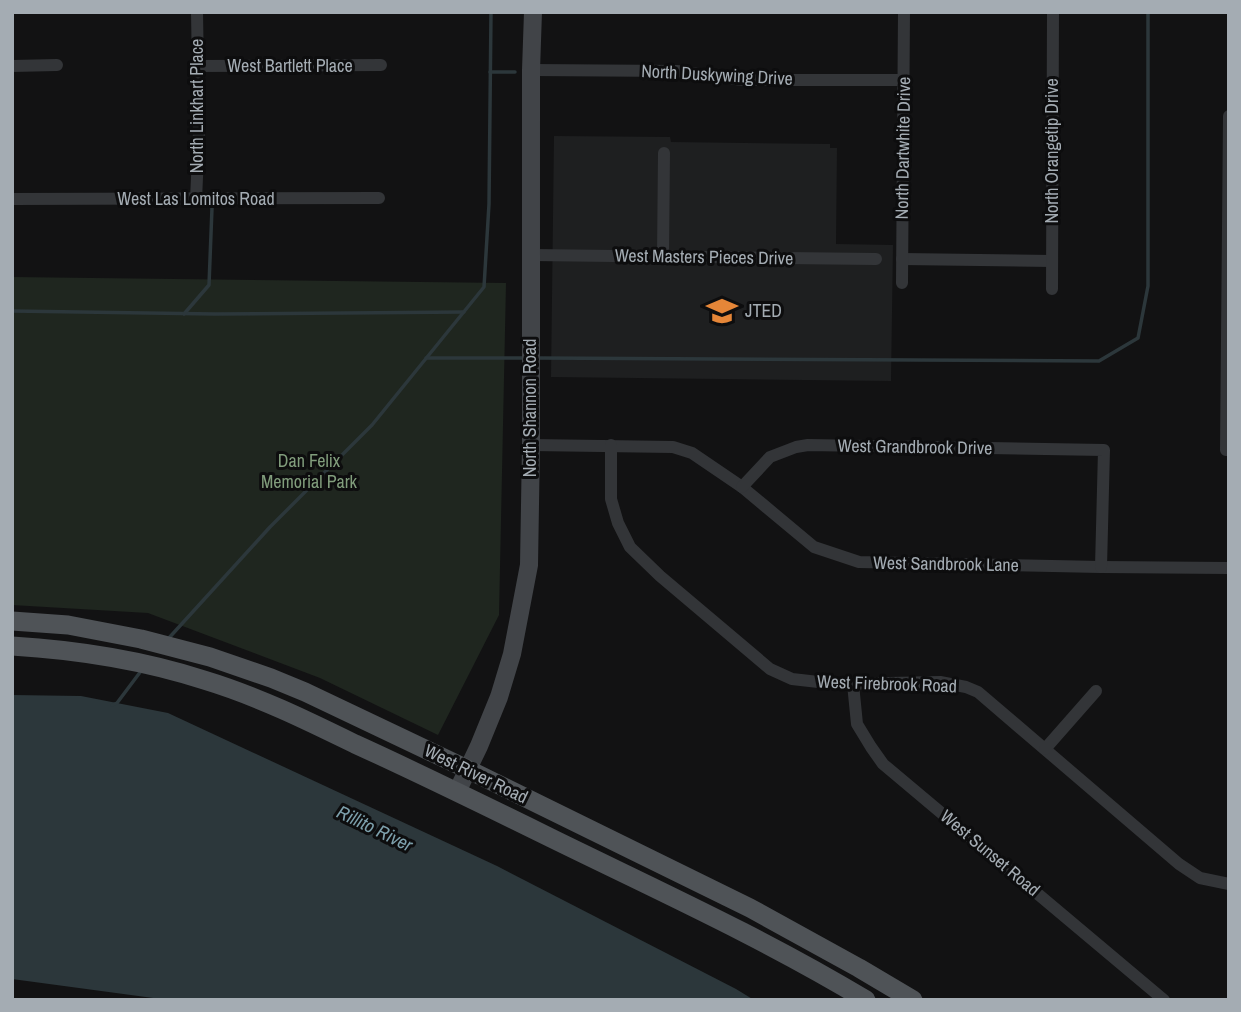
<svg xmlns="http://www.w3.org/2000/svg" width="1241" height="1012" viewBox="0 0 1241 1012" font-family="'Archivo Narrow',sans-serif">
	<style>
		.built { fill: #1e1f20 }
		.green { fill: #1f261f }
		.water { fill: #2c373b }
		.lines { fill: none; stroke-linecap: round; stroke-linejoin: round }
		.stream { stroke: #2c373b; stroke-width: 3.5 }
		.street { stroke: #333538; stroke-width: 12 }
		.secondary { stroke: #414448; stroke-width: 18 }
		.primary { stroke: #4f5357; stroke-width: 19 }
		.labels { text-anchor: middle; stroke-width: 6; stroke-linejoin: round; paint-order: stroke }
		.street-label { font-size: 18px; fill: #a4acb3; stroke: #0d0d0e }
		.poi-label { font-size: 18px; fill: #a4acb3; stroke: #0d0d0e; text-anchor: start }
		.park-label { font-size: 18px; fill: #819d7c; stroke: #0d0d0e }
		.water-label { font-size: 19px; font-style: italic; fill: #7da0ac; stroke: #0d0d0e }
	</style>
	<rect width="100%" height="100%" fill="#121213"/>
	<path class="built" d="M 554,136 L 670,137 L 671,142 L 830,144 L 830,148 L 837,148 L 836,244 L 893,245 L 891,381 L 551,377 Z"/>
	<path class="green" d="M 12,277 L 506,283 L 499,615 L 438,735 L 320,678 L 148,613 L 12,605 Z"/>
	<path class="water" d="M 12,695 L 81,696 L 168,713 L 497,866 L 736,989 L 754,1000 L 168,1000 L 12,979 Z"/>
	<g class="lines">
		<g class="stream">
			<path d="M 490,72 L 515,72"/>
			<path d="M 12,311 L 215,314 L 464,312"/>
			<path d="M 184,314 L 209,285 L 212,208"/>
			<path d="M 426,358 L 527,358"/>
			<path d="M 538,358 L 1099,361 L 1138,338 L 1148,286 L 1148,12"/>
			<path d="M 168,639 L 270,527 L 372,425 L 484,287 L 489,204 L 491,12"/>
			<path d="M 112,705 L 117,703 L 141,671"/>
		</g>
		<g class="street">
			<path d="M 12,66 L 57,65"/>
			<path d="M 198,66 L 381,65"/>
			<path d="M 531,70 L 677,71 L 743,80 L 904,80"/>
			<path d="M 1229,116 L 1226,450 L 1229,450"/>
			<path d="M 12,199 L 379,198"/>
			<path d="M 196,200 L 199,132 L 197,12"/>
			<path d="M 531,255 L 876,259"/>
			<path d="M 663,257 L 664,153"/>
			<path d="M 902,259 L 1052,261"/>
			<path d="M 902,283 L 904,12"/>
			<path d="M 1052,289 L 1053,12"/>
			<path d="M 531,445 L 673,447 L 692,453 L 742,487 L 814,547 L 859,562 L 1101,567 L 1229,568"/>
			<path d="M 611,445 L 611,499 L 618,523 L 630,547 L 660,576 L 770,669 L 792,679 L 836,684 L 940,682 L 966,687 L 978,692 L 1179,864 L 1200,878 L 1229,884"/>
			<path d="M 742,487 L 770,457 L 796,447 L 808,445 L 1104,450 L 1101,567"/>
			<path d="M 853,684 L 857,724 L 871,747 L 883,764 L 1164,1000"/>
			<path d="M 1045,749 L 1096,691"/>
		</g>
		<path class="secondary" d="M 457,792 L 479,746 L 499,697 L 512,654 L 529,565 L 531,445 L 531,70 L 533,12"/>
		<g class="primary">
			<path d="M 12,621 L 68,625 L 141,639 L 210,657 L 271,678 L 305,692 L 467,769 L 750,908 L 859,968 L 913,1000"/>
			<path d="M 12,646 C 78,650 142,660 204,680 C 257,696 306,720 355,744 C 421,774 486,806 551,838 C 657,890 765,939 866,1000"/>
		</g>
	</g>
	<defs>
		<symbol id="school-bare" viewBox="-9 -9 18 18"><path d="M0-5L7-2L0 1L-7-2ZM-4 1L0 2.5L4 1V4Q0 6-4 4Z" fill="#e58638" stroke="#0d0d0e" stroke-width="2.5" paint-order="stroke"/></symbol>
	</defs>
	<g fill-rule="evenodd">
		<use href="#school-bare" x="700" y="289" width="44" height="44"/>
	</g>
	<g class="labels">
		<g class="street-label">
			<text x="290" y="72">West Bartlett Place</text>
			<text transform="translate(717 75) rotate(3)" y="6">North Duskywing Drive</text>
			<text transform="translate(197 106) rotate(-90)" y="6">North Linkhart Place</text>
			<text transform="translate(903 148) rotate(-89)" y="6">North Dartwhite Drive</text>
			<text transform="translate(1052 151) rotate(-90)" y="6">North Orangetip Drive</text>
			<text x="196" y="205">West Las Lomitos Road</text>
			<text transform="translate(704 257) rotate(1)" y="6">West Masters Pieces Drive</text>
			<text transform="translate(530 408) rotate(-90)" y="6">North Shannon Road</text>
			<text transform="translate(915 447) rotate(1)" y="6">West Grandbrook Drive</text>
			<text transform="translate(946 564) rotate(1)" y="6">West Sandbrook Lane</text>
			<text transform="translate(887 684) rotate(2)" y="6">West Firebrook Road</text>
			<text transform="translate(476 774) rotate(26)" y="6">West River Road</text>
			<text transform="translate(990 853) rotate(40)" y="6">West Sunset Road</text>
		</g>
		<g class="poi-label">
			<text x="745" y="317">JTED</text>
		</g>
		<g class="park-label">
			<text x="309" y="467">Dan Felix<tspan x="309" dy="21">Memorial Park</tspan></text>
		</g>
		<g class="water-label">
			<text transform="translate(375 828) rotate(26)" y="7">Rillito River</text>
		</g>
	</g>
	<rect width="1241" height="1012" fill="none" stroke="#a4acb3" stroke-width="28"/>
</svg>
